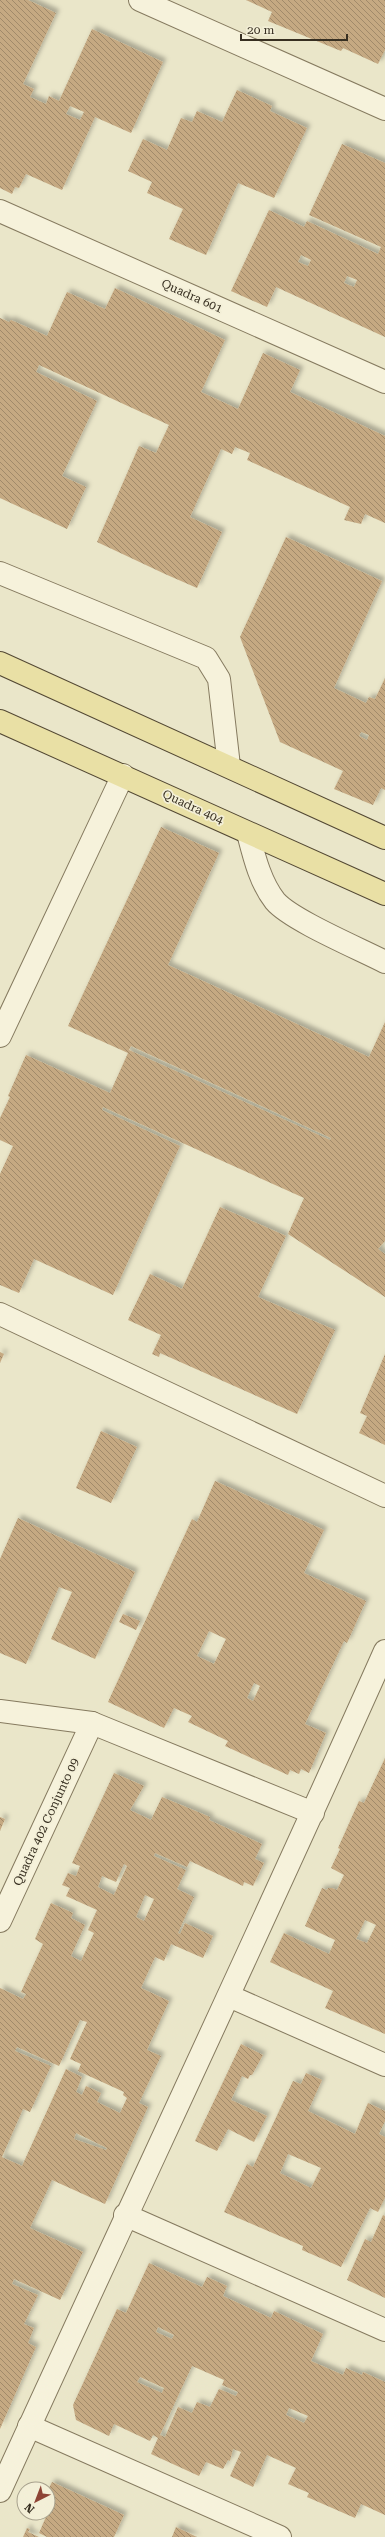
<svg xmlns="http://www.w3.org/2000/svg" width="385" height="2537" viewBox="0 0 385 2537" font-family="'Roboto Serif',serif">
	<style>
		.building { fill: url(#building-back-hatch); fill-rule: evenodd; filter: url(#shadow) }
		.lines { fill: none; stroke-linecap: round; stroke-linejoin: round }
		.minor-casing { stroke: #857a5f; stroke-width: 24 }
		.major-casing { stroke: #534833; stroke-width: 24 }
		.minor { stroke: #f6f2db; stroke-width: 22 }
		.major { stroke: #e9e0a5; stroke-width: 22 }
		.labels { text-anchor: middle; stroke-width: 3.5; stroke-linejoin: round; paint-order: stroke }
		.street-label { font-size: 12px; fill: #372f21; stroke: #f3efd7 }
	</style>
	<defs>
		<pattern id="building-back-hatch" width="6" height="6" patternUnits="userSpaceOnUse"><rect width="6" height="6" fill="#c5a982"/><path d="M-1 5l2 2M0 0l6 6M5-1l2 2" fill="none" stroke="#a18a6a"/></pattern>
		<filter id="shadow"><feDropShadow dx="3.5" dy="-3.5" stdDeviation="2" flood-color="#0004"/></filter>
	</defs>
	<rect width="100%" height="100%" fill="#eae6c9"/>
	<g class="building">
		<path d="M 0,0 L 28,0 L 56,13 L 23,84 L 34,89 L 30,97 L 46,104 L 49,96 L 59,101 L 92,29 L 163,62 L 131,133 L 95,117 L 62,190 L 26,174 L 19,188 L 15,187 L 12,194 L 0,188 ZM 70,106 L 84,112 L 80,120 L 66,114 Z"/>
		<path d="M 246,0 L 385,0 L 385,50 L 378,64 L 343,48 L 341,51 L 268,21 L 272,12 Z"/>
		<path d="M 237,90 L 272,106 L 270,111 L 307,128 L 274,198 L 238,183 L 206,255 L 169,239 L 183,209 L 147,193 L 152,182 L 128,171 L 143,139 L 167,150 L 181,118 L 192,122 L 197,111 L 222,122 Z"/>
		<path d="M 342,144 L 385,163 L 385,337 L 276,287 L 267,307 L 231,291 L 269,210 L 304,227 L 307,221 L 378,254 L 381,247 L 309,215 ZM 301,255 L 311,260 L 308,266 L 298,262 ZM 347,276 L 357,280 L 354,287 L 344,283 Z"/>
		<path d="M 115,288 L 225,340 L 201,392 L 238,409 L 263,353 L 300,370 L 290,392 L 385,436 L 385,523 L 365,514 L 361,524 L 344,520 L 350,507 L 247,460 L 250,453 L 235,447 L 232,454 L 221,449 L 190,517 L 222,532 L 197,588 L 165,574 L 97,542 L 139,446 L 156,453 L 169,425 L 39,365 L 36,372 L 97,401 L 62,476 L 86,487 L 67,529 L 0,498 L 0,318 L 9,322 L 11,320 L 47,336 L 67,292 L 105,309 Z"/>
		<path d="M 286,537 L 382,581 L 334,688 L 366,703 L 369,697 L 375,699 L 385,678 L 385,790 L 381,788 L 373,805 L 334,789 L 343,771 L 280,742 L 240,637 ZM 361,732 L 369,735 L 367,740 L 359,736 Z"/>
		<path d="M 161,827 L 219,853 L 168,965 L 369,1057 L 385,1022 L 385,1241 L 378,1249 L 385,1254 L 385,1297 L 288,1234 L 304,1198 L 103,1107 L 102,1110 L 180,1146 L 113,1295 L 34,1259 L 19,1293 L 0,1285 L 0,1174 L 13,1146 L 0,1140 L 0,1118 L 10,1097 L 8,1096 L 26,1055 L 110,1093 L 128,1053 L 68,1026 ZM 131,1046 L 331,1138 L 330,1140 L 129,1050 Z"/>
		<path d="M 220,1207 L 286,1236 L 258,1297 L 335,1330 L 297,1414 L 160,1353 L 159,1357 L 152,1354 L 161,1335 L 128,1320 L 150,1274 L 182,1289 Z"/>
		<path d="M 0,1352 L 4,1354 L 0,1363 Z"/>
		<path d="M 385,1354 L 385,1445 L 359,1433 L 367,1416 L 360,1413 Z"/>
		<path d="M 101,1431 L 137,1447 L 111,1503 L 76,1488 Z"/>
		<path d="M 215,1481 L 324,1530 L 304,1573 L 366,1601 L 347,1643 L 344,1641 L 305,1724 L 326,1733 L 309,1773 L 301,1769 L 299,1774 L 290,1770 L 288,1775 L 225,1746 L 228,1741 L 188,1722 L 192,1716 L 174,1708 L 164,1728 L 108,1702 L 192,1519 L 197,1522 ZM 209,1631 L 226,1639 L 214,1664 L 197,1656 ZM 254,1683 L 260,1686 L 253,1701 L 247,1698 Z"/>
		<path d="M 18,1518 L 135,1572 L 95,1659 L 51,1639 L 72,1592 L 59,1587 L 26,1664 L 0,1653 L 0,1559 Z"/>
		<path d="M 123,1614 L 140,1621 L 136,1630 L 119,1622 Z"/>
		<path d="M 385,1758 L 385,2034 L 325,2008 L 333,1991 L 270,1962 L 284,1933 L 329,1954 L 335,1940 L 305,1926 L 322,1888 L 327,1890 L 328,1888 L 332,1888 L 337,1890 L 344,1875 L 331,1868 L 340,1849 L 338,1848 L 359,1801 L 364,1803 ZM 365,1920 L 376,1925 L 367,1943 L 356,1939 Z"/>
		<path d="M 114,1773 L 144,1786 L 130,1810 L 151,1820 L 162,1797 L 210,1817 L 209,1820 L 262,1844 L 255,1859 L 264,1863 L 253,1886 L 244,1882 L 243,1886 L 190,1861 L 187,1867 L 155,1853 L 154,1856 L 186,1870 L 177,1889 L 194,1897 L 178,1933 L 180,1934 L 185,1923 L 213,1936 L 203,1958 L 171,1944 L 164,1961 L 155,1957 L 141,1988 L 169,2001 L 147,2050 L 161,2056 L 139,2103 L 148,2107 L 105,2204 L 52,2180 L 30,2228 L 83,2252 L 60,2300 L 14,2279 L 12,2284 L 38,2295 L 24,2324 L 34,2328 L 28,2343 L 36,2347 L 0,2429 L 0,1988 L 23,1999 L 26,1994 L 21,1992 L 43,1944 L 35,1939 L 51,1903 L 73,1913 L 71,1918 L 85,1925 L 71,1956 L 81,1961 L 94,1933 L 88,1930 L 97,1910 L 66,1896 L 70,1888 L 62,1885 L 68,1873 L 76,1876 L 80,1866 L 72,1863 ZM 124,1864 L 127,1866 L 114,1895 L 98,1887 L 102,1876 L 116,1882 ZM 145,1895 L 154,1899 L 144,1921 L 136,1917 ZM 80,2020 L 87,2022 L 70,2059 L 81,2064 L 78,2071 L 124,2092 L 123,2095 L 127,2098 L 120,2113 L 97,2102 L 101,2093 L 86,2086 L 82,2095 L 76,2092 L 82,2077 L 66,2069 L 22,2166 L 4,2158 L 2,2157 L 23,2109 L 30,2112 L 51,2066 L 15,2051 L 17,2047 L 59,2066 ZM 76,2133 L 107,2148 L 106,2150 L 74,2139 Z"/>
		<path d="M 0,1817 L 5,1819 L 0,1831 Z"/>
		<path d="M 241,2044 L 263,2055 L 252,2075 L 250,2075 L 248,2079 L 242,2076 L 231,2100 L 267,2116 L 254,2142 L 228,2129 L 217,2151 L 195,2141 Z"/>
		<path d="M 306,2073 L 322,2080 L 308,2111 L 355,2134 L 368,2103 L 385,2111 L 385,2121 L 379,2134 L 385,2137 L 385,2198 L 378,2212 L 370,2208 L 341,2267 L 302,2250 L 303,2246 L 224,2212 L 247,2164 L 253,2167 L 293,2081 L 301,2084 ZM 288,2154 L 321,2168 L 311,2188 L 280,2173 Z"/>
		<path d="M 383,2215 L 385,2216 L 385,2298 L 347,2280 L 365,2239 L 371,2242 Z"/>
		<path d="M 149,2263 L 202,2287 L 207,2277 L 227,2286 L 223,2296 L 271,2318 L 274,2311 L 323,2334 L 311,2361 L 343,2375 L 346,2368 L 362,2375 L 363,2372 L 385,2382 L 385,2515 L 361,2504 L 355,2518 L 307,2497 L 309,2493 L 288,2484 L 296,2468 L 267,2455 L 253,2487 L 230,2476 L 241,2452 L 233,2449 L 230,2461 L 228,2460 L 223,2469 L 206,2462 L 199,2476 L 151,2454 L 158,2438 L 153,2435 L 150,2441 L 114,2424 L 109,2436 L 76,2420 L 73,2405 L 117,2309 L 126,2313 ZM 158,2327 L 174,2335 L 172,2339 L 156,2332 ZM 192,2366 L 224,2380 L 222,2385 L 238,2392 L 236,2396 L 219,2389 L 210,2407 L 197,2402 L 192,2413 L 178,2407 L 165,2437 L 160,2435 ZM 140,2377 L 164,2388 L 162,2393 L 137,2382 ZM 289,2408 L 308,2416 L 304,2423 L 286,2415 Z"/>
		<path d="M 52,2482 L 124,2515 L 114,2537 L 47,2537 L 39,2533 L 52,2503 L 48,2501 L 48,2490 Z"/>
		<path d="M 176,2527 L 197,2537 L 172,2537 Z"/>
		<path d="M 27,2528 L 30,2529 L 28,2532 L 39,2537 L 23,2537 Z"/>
	</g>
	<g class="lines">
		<defs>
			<g id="minor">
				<path d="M 140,0 L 385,109"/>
				<path d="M 0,211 L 385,382"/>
				<path d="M 0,573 L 206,658 L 219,679 L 229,766"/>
				<path d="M 248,833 C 254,856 260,882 275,901 C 291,920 360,949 385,962"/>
				<path d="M 0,1036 L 123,775"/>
				<path d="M 0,1314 L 385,1496"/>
				<path d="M 0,1711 L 92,1723 L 313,1813"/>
				<path d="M 0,1921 L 92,1723"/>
				<path d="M 229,1996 L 385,2065"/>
				<path d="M 125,2215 L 385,2330"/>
				<path d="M 29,2426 L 280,2537"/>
				<path d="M 0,2491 C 128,2210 260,1932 385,1651"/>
			</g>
			<g id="major">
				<path d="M 0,663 L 385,838"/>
				<path d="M 0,721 L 385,894"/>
			</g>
		</defs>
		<use href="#minor" class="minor-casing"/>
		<use href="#major" class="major-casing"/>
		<use href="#minor" class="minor"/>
		<use href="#major" class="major"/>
	</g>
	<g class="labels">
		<g class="street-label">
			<text transform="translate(192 296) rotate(24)" y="4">Quadra 601</text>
			<text transform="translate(193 807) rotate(25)" y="4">Quadra 404</text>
			<text transform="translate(46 1822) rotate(-65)" y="4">Quadra 402 Conjunto 09</text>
		</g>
	</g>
	<g transform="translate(36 2501) rotate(222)"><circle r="19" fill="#f3efd7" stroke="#a8a28e"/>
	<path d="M0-3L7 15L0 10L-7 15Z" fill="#8e4435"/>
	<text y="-6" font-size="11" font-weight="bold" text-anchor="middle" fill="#372f21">N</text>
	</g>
	<path d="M241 34v6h106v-6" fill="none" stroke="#372f21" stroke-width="2"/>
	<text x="247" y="34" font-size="12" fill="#372f21" stroke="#f3efd7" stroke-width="3" paint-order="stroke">20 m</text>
</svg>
